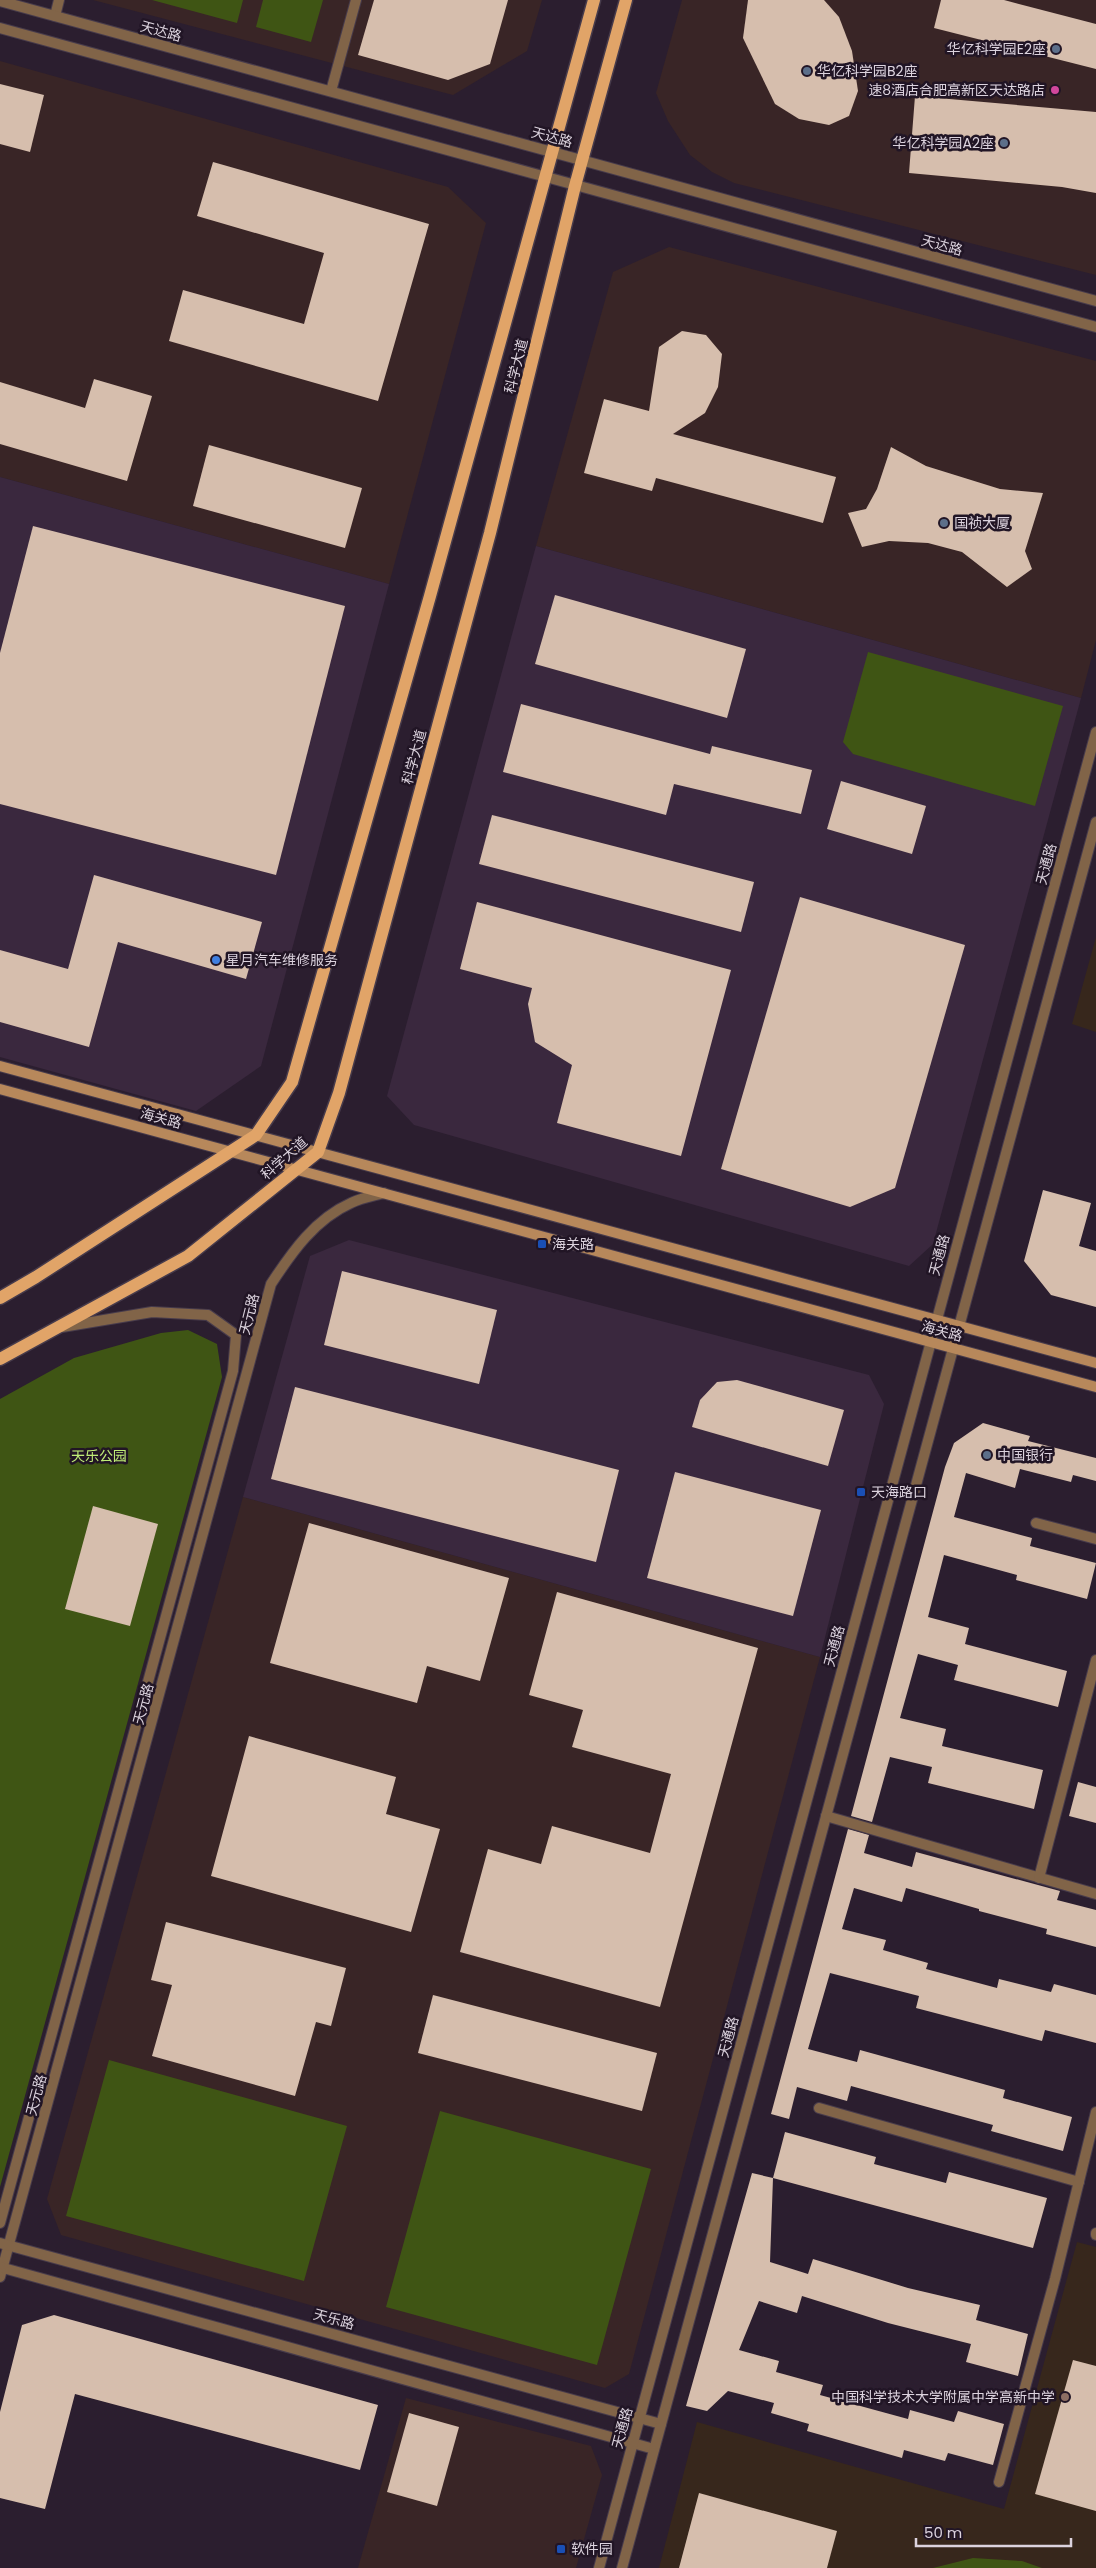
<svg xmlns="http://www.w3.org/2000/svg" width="1096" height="2568" viewBox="0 0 1096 2568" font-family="Poppins,'Noto Sans SC',sans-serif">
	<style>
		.commercial { fill: #392526 }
		.built { fill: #3a283e }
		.education { fill: #37271c }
		.green { fill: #3f5514 }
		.building { fill: #d6bead }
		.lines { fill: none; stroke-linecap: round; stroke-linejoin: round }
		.minor-casing { stroke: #473b4b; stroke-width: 12 }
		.tertiary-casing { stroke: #473b4b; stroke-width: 12 }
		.secondary-casing { stroke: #473b4b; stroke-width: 12 }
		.primary-casing { stroke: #473b4b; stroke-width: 15 }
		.minor { stroke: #816448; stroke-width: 10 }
		.tertiary { stroke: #816448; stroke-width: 10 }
		.secondary { stroke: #b7885b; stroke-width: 10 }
		.primary { stroke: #e1a468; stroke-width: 12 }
		.service-dot { fill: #5c6f8a; stroke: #211525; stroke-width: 2 }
		.hotel-dot { fill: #d1479c; stroke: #211525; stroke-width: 2 }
		.shop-dot { fill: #3f7fe0; stroke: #211525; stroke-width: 2 }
		.transit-dot { fill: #1a4fb4; stroke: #211525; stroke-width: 2 }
		.education-dot { fill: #8d6e63; stroke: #211525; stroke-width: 2 }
		.labels { text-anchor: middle; stroke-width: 5; stroke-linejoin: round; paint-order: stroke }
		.street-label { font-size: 14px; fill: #dcd3de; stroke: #211525 }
		.poi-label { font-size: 14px; fill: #dcd3de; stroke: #211525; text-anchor: start }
		.park-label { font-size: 14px; fill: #bfec77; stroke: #211525 }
	</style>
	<rect width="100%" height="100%" fill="#2b1e2f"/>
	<g class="commercial">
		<path d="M 93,0 L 542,0 L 527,51 L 453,95 Z"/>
		<path d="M 682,0 L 1096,0 L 1096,275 L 734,183 L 712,172 L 690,155 L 668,121 L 656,93 Z"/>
		<path d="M 0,61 L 448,187 L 486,223 L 389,584 L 0,477 Z"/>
		<path d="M 669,247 L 1096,361 L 1096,640 L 1081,698 L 536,546 L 613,272 Z"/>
		<path d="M 243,1497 L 820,1657 L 629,2374 L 605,2388 L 61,2235 L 47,2199 Z"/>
		<path d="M 406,2398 L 591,2446 L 602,2475 L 576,2568 L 358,2568 Z"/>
	</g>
	<g class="built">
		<path d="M 0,477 L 389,584 L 261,1066 L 196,1111 L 0,1057 Z"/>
		<path d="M 536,546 L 1081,698 L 933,1244 L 909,1266 L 414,1125 L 387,1096 Z"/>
		<path d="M 349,1240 L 869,1375 L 884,1404 L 820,1657 L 243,1497 L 310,1256 Z"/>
	</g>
	<g class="education">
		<path d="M 1096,937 L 1096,1032 L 1072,1024 Z"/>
		<path d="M 1077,2242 L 1096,2247 L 1096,2568 L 659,2568 L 697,2422 L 1004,2509 Z"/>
	</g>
	<g class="green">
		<path d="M 152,0 L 243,0 L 237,23 Z"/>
		<path d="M 263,0 L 323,0 L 311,42 L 256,27 Z"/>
		<path d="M 868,652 L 1063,706 L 1035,806 L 853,754 L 843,742 Z"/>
		<path d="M 188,1330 L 217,1344 L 222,1377 L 0,2187 L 0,1399 L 74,1358 L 161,1333 Z"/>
		<path d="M 109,2060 L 347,2126 L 304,2281 L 66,2216 Z"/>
		<path d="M 440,2111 L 651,2169 L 597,2365 L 386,2307 Z"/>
		<path d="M 973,2558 L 1022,2561 L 1042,2568 L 933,2568 Z"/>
	</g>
	<g class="building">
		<path d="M 374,0 L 508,0 L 490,64 L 448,80 L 358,55 Z"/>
		<path d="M 748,0 L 824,0 L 839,17 L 852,51 L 858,91 L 849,116 L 829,125 L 799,119 L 775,104 L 743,38 Z"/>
		<path d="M 941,0 L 1004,0 L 1096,24 L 1096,69 L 934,28 Z"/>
		<path d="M 0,84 L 44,95 L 30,152 L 0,144 Z"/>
		<path d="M 915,96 L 1096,112 L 1096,193 L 1062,187 L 909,173 Z"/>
		<path d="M 213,162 L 429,224 L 378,401 L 169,341 L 183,290 L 304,324 L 324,253 L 197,216 Z"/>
		<path d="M 682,331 L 706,335 L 722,354 L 718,387 L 705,413 L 673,434 L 836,477 L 823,523 L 656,478 L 652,491 L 584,473 L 604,399 L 649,411 L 659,347 Z"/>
		<path d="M 94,379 L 152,396 L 127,481 L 0,444 L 0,382 L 85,408 Z"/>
		<path d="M 209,445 L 362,488 L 345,548 L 193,506 Z"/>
		<path d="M 891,447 L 926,466 L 1000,489 L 1043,493 L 1025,551 L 1032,569 L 1007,587 L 962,552 L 928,543 L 889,541 L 862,547 L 848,513 L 866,509 L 877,489 Z"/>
		<path d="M 33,526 L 345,606 L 276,875 L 0,804 L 0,653 Z"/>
		<path d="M 555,595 L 746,649 L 727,718 L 535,664 Z"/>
		<path d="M 521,704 L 710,754 L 712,746 L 812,770 L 801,814 L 674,784 L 666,815 L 503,772 Z"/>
		<path d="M 841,781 L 926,806 L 912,854 L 827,829 Z"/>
		<path d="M 492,815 L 754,882 L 741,932 L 479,864 Z"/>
		<path d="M 94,875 L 262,922 L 246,979 L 118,942 L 89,1047 L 0,1022 L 0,950 L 68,969 Z"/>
		<path d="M 800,897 L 965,945 L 895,1188 L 850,1207 L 721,1169 Z"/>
		<path d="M 477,902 L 731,970 L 681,1156 L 557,1123 L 572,1065 L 535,1042 L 528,1004 L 532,988 L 460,969 Z"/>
		<path d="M 1043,1190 L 1091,1203 L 1079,1246 L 1096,1251 L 1096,1307 L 1051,1295 L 1024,1261 Z"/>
		<path d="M 342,1271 L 497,1310 L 479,1384 L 324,1345 Z"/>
		<path d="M 737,1380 L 844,1410 L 828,1466 L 692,1427 L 700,1400 L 717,1382 Z"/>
		<path d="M 295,1387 L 619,1470 L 596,1562 L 271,1479 Z"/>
		<path d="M 983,1423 L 1030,1436 L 1028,1441 L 1096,1458 L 1096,1481 L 1073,1475 L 1071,1482 L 1020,1469 L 1015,1488 L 966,1473 L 954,1517 L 1032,1538 L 1030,1546 L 1096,1563 L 1087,1599 L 1016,1580 L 1017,1575 L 944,1555 L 928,1617 L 969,1628 L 965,1644 L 1067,1671 L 1058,1707 L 954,1680 L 958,1665 L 918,1654 L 900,1718 L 946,1729 L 942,1746 L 1043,1770 L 1034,1809 L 928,1783 L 932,1767 L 890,1757 L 872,1822 L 851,1816 L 945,1467 L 954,1443 Z"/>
		<path d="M 675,1472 L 821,1510 L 793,1616 L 647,1578 Z"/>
		<path d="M 93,1506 L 158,1524 L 130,1626 L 65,1609 Z"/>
		<path d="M 309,1523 L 509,1578 L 480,1681 L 427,1666 L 417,1703 L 270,1663 Z"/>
		<path d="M 557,1592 L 758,1648 L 660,2007 L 460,1952 L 488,1849 L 541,1864 L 552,1826 L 650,1853 L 671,1774 L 572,1747 L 583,1710 L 529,1695 Z"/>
		<path d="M 249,1736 L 396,1777 L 386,1814 L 440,1829 L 411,1932 L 211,1876 Z"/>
		<path d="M 1078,1782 L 1096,1787 L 1096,1823 L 1069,1816 Z"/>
		<path d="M 848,1829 L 869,1835 L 864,1853 L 912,1867 L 916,1852 L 1060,1891 L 1057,1900 L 1096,1910 L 1096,1947 L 1046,1934 L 1047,1929 L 979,1911 L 979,1909 L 906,1888 L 902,1902 L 854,1888 L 842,1929 L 886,1940 L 883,1950 L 928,1963 L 926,1969 L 997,1988 L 999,1979 L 1051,1992 L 1054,1984 L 1096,1995 L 1096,2043 L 1045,2030 L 1042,2041 L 916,2008 L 919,1996 L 830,1973 L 808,2049 L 857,2062 L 860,2050 L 1005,2090 L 1003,2098 L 1072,2117 L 1063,2151 L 991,2131 L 993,2125 L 851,2086 L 847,2101 L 797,2087 L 789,2119 L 771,2114 Z"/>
		<path d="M 166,1922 L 346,1968 L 331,2026 L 316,2022 L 295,2096 L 152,2056 L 172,1985 L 151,1980 Z"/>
		<path d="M 433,1995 L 657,2053 L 642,2111 L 418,2053 Z"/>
		<path d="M 785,2132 L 876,2157 L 874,2164 L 946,2183 L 949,2172 L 1047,2198 L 1033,2248 L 773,2178 Z"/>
		<path d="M 752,2173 L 773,2178 L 770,2262 L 808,2274 L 813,2259 L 908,2288 L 980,2305 L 976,2320 L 1028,2334 L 1018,2376 L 966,2362 L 971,2344 L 888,2323 L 802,2296 L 797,2313 L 759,2301 L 739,2350 L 779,2361 L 776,2372 L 823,2385 L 820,2395 L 908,2419 L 910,2410 L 954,2422 L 958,2411 L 1004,2424 L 993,2465 L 948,2453 L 945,2461 L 904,2450 L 902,2458 L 807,2431 L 809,2424 L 771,2413 L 774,2403 L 728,2391 L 707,2411 L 686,2406 Z"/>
		<path d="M 54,2315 L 378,2405 L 360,2470 L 75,2394 L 45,2509 L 0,2498 L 0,2412 L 22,2325 Z"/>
		<path d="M 1073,2360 L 1096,2366 L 1096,2511 L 1035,2494 Z"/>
		<path d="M 409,2413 L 459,2427 L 437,2506 L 387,2492 Z"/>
		<path d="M 699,2493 L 837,2531 L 827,2568 L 679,2568 Z"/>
	</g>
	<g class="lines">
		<defs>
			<g id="minor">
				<path d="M 55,16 L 59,0"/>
				<path d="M 331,91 L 356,0"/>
				<path d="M 1036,1523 L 1096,1539"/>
				<path d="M 826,1816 L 1096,1894"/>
				<path d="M 1039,1878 L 1096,1660"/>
				<path d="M 819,2108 L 1079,2182"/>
				<path d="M 0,2223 L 233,1371 L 236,1335 L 208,1315 L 152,1312 L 62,1327"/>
				<path d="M 1096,2233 L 1096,2235"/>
				<path d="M 0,2277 L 271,1284 C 292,1252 315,1219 351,1203 C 361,1198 373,1196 384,1193"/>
				<path d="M 999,2482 L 1055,2279 L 1096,2112"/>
			</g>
			<g id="tertiary">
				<path d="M 0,1 L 1096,301"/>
				<path d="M 0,28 L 1096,327"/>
				<path d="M 0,2243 L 661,2424"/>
				<path d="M 0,2267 L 654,2449"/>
				<path d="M 599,2568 L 1096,732"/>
				<path d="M 622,2568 L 1096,822"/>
			</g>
			<g id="secondary">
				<path d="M 0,1066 L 1096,1363"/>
				<path d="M 0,1089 L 1096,1387"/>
			</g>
			<g id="primary">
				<path d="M 0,1298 L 36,1277 L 256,1135 L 292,1082 L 430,596 L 594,0"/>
				<path d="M 0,1359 L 188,1256 L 318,1152 L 339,1093 L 490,533 L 575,186 L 626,0"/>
			</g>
		</defs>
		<use href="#minor" class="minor-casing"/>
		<use href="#tertiary" class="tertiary-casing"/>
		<use href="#secondary" class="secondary-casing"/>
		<use href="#primary" class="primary-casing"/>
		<use href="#minor" class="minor"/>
		<use href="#tertiary" class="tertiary"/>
		<use href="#secondary" class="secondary"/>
		<use href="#primary" class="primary"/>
	</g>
	<g class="service-dot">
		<circle cx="1056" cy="49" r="5"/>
		<circle cx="807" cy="71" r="5"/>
		<circle cx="1004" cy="143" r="5"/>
		<circle cx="944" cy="523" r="5"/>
		<circle cx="987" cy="1455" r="5"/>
	</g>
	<circle class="hotel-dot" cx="1055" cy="90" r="5"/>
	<circle class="shop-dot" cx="216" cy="960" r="5"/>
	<g class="transit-dot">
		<rect x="537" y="1239" width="10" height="10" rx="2.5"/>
		<rect x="856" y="1487" width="10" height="10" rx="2.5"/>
		<rect x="556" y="2544" width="10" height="10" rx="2.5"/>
	</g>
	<circle class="education-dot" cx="1065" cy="2397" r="5"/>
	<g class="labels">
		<g class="street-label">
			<text transform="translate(161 31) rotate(15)" y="5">天达路</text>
			<text transform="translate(552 137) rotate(15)" y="5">天达路</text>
			<text transform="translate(942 245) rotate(15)" y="5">天达路</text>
			<text transform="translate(516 366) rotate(-76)" y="5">科学大道</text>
			<text transform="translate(414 757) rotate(-75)" y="5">科学大道</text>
			<text transform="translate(1046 864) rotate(-75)" y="5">天通路</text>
			<text transform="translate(161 1118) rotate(15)" y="5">海关路</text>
			<text transform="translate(284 1158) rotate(-41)" y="5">科学大道</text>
			<text transform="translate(939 1255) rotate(-75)" y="5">天通路</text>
			<text transform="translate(249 1314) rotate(-76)" y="5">天元路</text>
			<text transform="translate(942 1331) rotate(15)" y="5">海关路</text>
			<text transform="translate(834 1646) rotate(-75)" y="5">天通路</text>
			<text transform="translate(143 1704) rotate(-75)" y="5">天元路</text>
			<text transform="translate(728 2037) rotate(-75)" y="5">天通路</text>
			<text transform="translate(36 2095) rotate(-75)" y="5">天元路</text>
			<text transform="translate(334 2319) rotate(15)" y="5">天乐路</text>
			<text transform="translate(622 2428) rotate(-75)" y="5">天通路</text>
		</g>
		<g class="poi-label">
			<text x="1046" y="54" text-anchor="end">华亿科学园E2座</text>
			<text x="817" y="76">华亿科学园B2座</text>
			<text x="1045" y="95" text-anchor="end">速8酒店合肥高新区天达路店</text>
			<text x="994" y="148" text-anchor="end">华亿科学园A2座</text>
			<text x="954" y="528">国祯大厦</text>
			<text x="226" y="965">星月汽车维修服务</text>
			<text x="552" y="1249">海关路</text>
			<text x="997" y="1460">中国银行</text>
			<text x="871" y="1497">天海路口</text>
			<text x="1055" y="2402" text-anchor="end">中国科学技术大学附属中学高新中学</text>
			<text x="571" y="2554">软件园</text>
		</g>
		<g class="park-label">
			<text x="99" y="1461">天乐公园</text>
		</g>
	</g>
	<path d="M916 2538v8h155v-8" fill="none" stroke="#dcd3de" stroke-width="2.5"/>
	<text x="924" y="2538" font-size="15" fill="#dcd3de" stroke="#211525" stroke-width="4" paint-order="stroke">50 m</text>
</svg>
